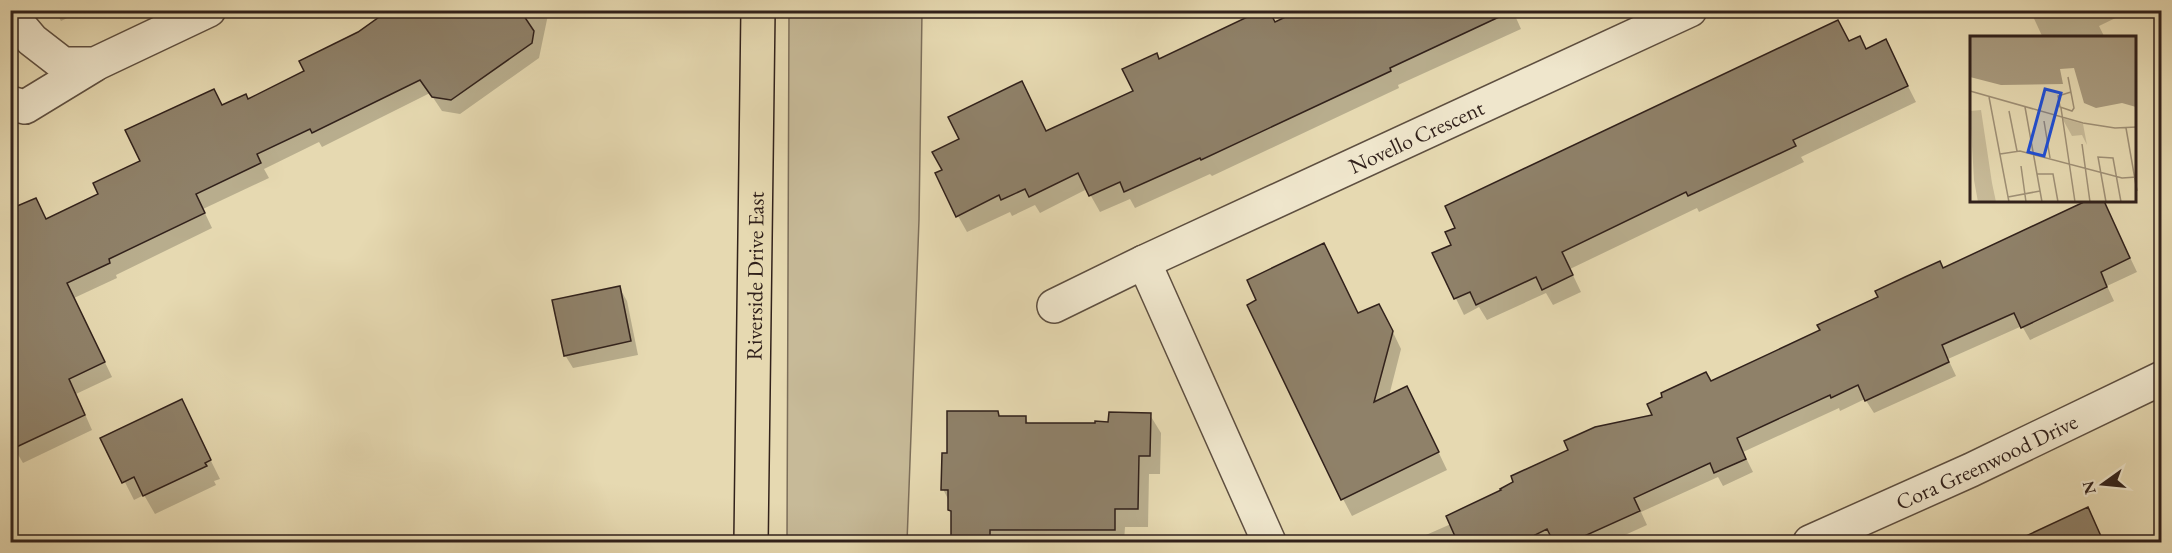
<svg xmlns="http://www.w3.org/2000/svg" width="2172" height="553" viewBox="0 0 2172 553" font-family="'EB Garamond',serif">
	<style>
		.green { fill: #c7ba98; stroke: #7c6e5a; stroke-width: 1.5 }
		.shadow { fill: #0003 }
		.building { fill: #8f8169; stroke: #31211b; stroke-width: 1.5 }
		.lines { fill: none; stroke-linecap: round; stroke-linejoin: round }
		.minor-casing { stroke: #5e4f40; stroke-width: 36 }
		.major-casing { stroke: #31211b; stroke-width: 36 }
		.minor { stroke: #efe6cc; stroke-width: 33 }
		.major { stroke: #e6d9b1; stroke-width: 33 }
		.labels { text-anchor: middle; stroke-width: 4.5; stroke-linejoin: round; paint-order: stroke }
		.street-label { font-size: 22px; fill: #31211b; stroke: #efe6cc }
		.inset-road { fill: none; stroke: #9e8f75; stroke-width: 1.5 }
		.view { fill: #1d4ed8; fill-opacity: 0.15; stroke: #1d4ed8; stroke-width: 3 }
		.inset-edge { fill: none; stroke: #31211b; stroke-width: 3 }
	</style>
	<rect width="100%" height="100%" fill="#e6d9b1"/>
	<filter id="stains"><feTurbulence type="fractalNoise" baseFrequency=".00333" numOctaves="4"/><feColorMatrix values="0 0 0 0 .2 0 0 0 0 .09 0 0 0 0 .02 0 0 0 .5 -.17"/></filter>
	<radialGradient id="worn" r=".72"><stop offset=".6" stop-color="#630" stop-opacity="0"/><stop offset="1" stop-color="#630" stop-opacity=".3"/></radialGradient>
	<path class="green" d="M 789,11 L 922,11 L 919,220 L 907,542 L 787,542 Z"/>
	<g class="shadow">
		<path d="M 55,10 L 84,10 L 61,21 Z"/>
		<path d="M 441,10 L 549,10 L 539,58 L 460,114 L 442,111 L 430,93 L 322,147 L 319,142 L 264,169 L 269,178 L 203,209 L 212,228 L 116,275 L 117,278 L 74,298 L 112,377 L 76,394 L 92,430 L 23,463 L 10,441 L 10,194 L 18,208 L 46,220 L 100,195 L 142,161 L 222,107 L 248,100 Z"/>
		<path d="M 977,10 L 996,10 L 980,17 Z"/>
		<path d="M 1303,10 L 1515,10 L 1513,11 L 1521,29 L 1398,85 L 1399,88 L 1212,176 L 1210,174 L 1135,208 L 1130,199 L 1100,212 L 1087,189 L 1040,213 L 1035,205 L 1012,216 L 1010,212 L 967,232 L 958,216 L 944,171 L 961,140 L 1022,83 L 1047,132 L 1135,92 L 1159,60 L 1276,24 Z"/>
		<path d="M 2030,10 L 2130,10 L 2130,11 L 2099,26 L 2105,38 L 2043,38 Z"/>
		<path d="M 1885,41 L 1916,102 L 1801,157 L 1804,162 L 1699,212 L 1697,208 L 1570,269 L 1581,292 L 1553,305 L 1546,293 L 1487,320 L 1479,307 L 1464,315 L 1434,254 L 1849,43 L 1867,50 Z"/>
		<path d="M 2090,201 L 2103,201 L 2137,272 L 2107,286 L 2114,301 L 2030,340 L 2022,326 L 1948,359 L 1956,376 L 1874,413 L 1865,399 L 1840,411 L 1839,408 L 1743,452 L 1753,472 L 1723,486 L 1718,477 L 1641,512 L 1647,525 L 1614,540 L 1613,538 L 1604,542 L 1410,542 L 1451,524 L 1654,416 L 1711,383 L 1822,331 L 1943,269 Z"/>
		<path d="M 619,287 L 627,301 L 638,355 L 573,368 L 565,355 Z"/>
		<path d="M 1358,315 L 1388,322 L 1401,349 L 1389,396 L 1416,405 L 1447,470 L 1352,516 L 1343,499 Z"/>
		<path d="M 181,401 L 220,479 L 214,481 L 216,485 L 155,514 L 144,495 L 134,500 L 103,439 Z"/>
		<path d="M 997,413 L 1000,417 L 1025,417 L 1029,425 L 1110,423 L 1150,415 L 1161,433 L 1160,474 L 1149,474 L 1148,527 L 1125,527 L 1124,542 L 953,542 L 953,516 L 950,510 L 949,501 L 943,489 L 948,455 Z"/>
	</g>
	<g class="building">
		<path d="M 389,10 L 520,10 L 534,31 L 532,43 L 451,100 L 432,97 L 420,80 L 312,133 L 310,129 L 257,154 L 261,163 L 196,194 L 205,213 L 109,259 L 110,263 L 67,283 L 105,362 L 69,379 L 85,415 L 10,450 L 10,209 L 36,198 L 46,219 L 98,194 L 93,183 L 140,161 L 125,130 L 214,89 L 222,105 L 246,94 L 248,99 L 304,71 L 299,61 L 358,32 Z"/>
		<path d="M 1262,10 L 1269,10 L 1275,22 L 1300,10 L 1514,10 L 1390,68 L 1391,71 L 1201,160 L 1200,158 L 1124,192 L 1120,182 L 1089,196 L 1078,173 L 1029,197 L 1025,189 L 1001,200 L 999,195 L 956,217 L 935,173 L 942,170 L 932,152 L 959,139 L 948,117 L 1022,81 L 1046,131 L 1133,91 L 1122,69 L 1157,53 L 1159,59 Z"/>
		<path d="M 1838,20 L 1849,41 L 1860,36 L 1866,49 L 1886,39 L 1908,86 L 1793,140 L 1796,146 L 1688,196 L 1686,192 L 1562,252 L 1573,275 L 1542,290 L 1536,277 L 1476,305 L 1470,292 L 1454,299 L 1432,253 L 1451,245 L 1445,232 L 1455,228 L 1445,206 Z"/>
		<path d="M 2086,201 L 2104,201 L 2130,258 L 2101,272 L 2107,287 L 2021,328 L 2014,313 L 1942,345 L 1949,362 L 1865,401 L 1858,385 L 1831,398 L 1830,395 L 1737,438 L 1746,459 L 1714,473 L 1710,463 L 1634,498 L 1640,511 L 1569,543 L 1554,543 L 1547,529 L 1519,543 L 1458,543 L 1446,516 L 1501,490 L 1500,489 L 1513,482 L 1511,476 L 1568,450 L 1564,441 L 1595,427 L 1652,415 L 1647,404 L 1662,397 L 1661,393 L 1706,372 L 1711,381 L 1820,330 L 1817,325 L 1878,297 L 1875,291 L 1905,277 L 1940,261 L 1943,268 Z"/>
		<path d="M 1324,243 L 1358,313 L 1379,304 L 1393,331 L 1374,402 L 1407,386 L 1439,452 L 1341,500 L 1247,305 L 1256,300 L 1247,280 Z"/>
		<path d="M 620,286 L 631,341 L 564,356 L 552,300 Z"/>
		<path d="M 182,399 L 211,460 L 205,463 L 207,466 L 143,496 L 134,477 L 122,483 L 100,438 Z"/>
		<path d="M 947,411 L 998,411 L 999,416 L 1026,416 L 1026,423 L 1095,423 L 1095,421 L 1108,422 L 1109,412 L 1151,413 L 1150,456 L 1139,456 L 1138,509 L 1115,509 L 1115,530 L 990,530 L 990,543 L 951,543 L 951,511 L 948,510 L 948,490 L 941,490 L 942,453 L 947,453 Z"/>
		<path d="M 2088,507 L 2104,543 L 2011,543 Z"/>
	</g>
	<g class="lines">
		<defs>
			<g id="minor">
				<path d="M 10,14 L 32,40 L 63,64 L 95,64 L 209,10"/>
				<path d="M 10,103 L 25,107 L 94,65"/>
				<path d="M 1144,262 L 1269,542"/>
				<path id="s1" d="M 1054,306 L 1144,262 L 1690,10"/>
				<path id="s2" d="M 1810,542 L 1971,470 L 2162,378"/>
			</g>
			<g id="major">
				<path id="s3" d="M 751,542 L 758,10"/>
			</g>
		</defs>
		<use href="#minor" class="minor-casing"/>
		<use href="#major" class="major-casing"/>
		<use href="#minor" class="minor"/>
		<use href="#major" class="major"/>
	</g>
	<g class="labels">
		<g class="street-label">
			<text dy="8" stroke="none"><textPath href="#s1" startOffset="400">Novello Crescent</textPath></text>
			<text dy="8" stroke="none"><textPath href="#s3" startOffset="266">Riverside Drive East</textPath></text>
			<text dy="8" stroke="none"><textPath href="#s2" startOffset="194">Cora Greenwood Drive</textPath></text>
		</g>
	</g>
	<g transform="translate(1970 36)">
		<rect width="166" height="166" fill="#e6d9b1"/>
		<path d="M 11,74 L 22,147 L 26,166 L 8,166 L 4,144 L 0,75 ZM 92,82 L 113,88 L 117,109 L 112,99 L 102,100 Z" fill="#c7ba98"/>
		<path d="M 0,0 L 166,0 L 166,71 L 152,67 L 126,72 L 114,67 L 104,32 L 90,33 L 93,48 L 31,49 L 0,41 Z" fill="#a89a7e"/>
		<path class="inset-road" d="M 98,41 L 104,72 L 102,75 L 90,71 L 88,60 L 101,56M 0,55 L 113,87 L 145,92 L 167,91M 19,61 L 39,166M 55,71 L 72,166M 91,72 L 105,166M 39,75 L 47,115M 74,85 L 80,122M 156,92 L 167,155M 112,108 L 120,166M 30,118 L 50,115 L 152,142 L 167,141M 51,130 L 56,166M 67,138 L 83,138 L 88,166M 38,161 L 70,155M 136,166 L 128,121 L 143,122 L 151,166"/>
		<path class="view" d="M 75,53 L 91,57 L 74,120 L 58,116 Z"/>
		<rect width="166" height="166" class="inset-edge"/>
	</g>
	<rect width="2172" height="553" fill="none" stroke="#e6d9b1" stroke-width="36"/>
	<rect x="12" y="12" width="2148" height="529" fill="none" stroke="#31211b" stroke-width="3"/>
	<rect x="18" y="18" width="2136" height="517" fill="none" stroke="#31211b" stroke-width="1.5"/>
	<g transform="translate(2103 484) rotate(255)" stroke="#efe6cc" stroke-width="4.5" paint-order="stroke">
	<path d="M0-4.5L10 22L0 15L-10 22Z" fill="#31211b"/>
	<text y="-9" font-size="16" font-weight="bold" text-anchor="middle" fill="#31211b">N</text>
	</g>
	<rect width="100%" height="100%" filter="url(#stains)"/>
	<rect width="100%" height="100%" fill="url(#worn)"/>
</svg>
